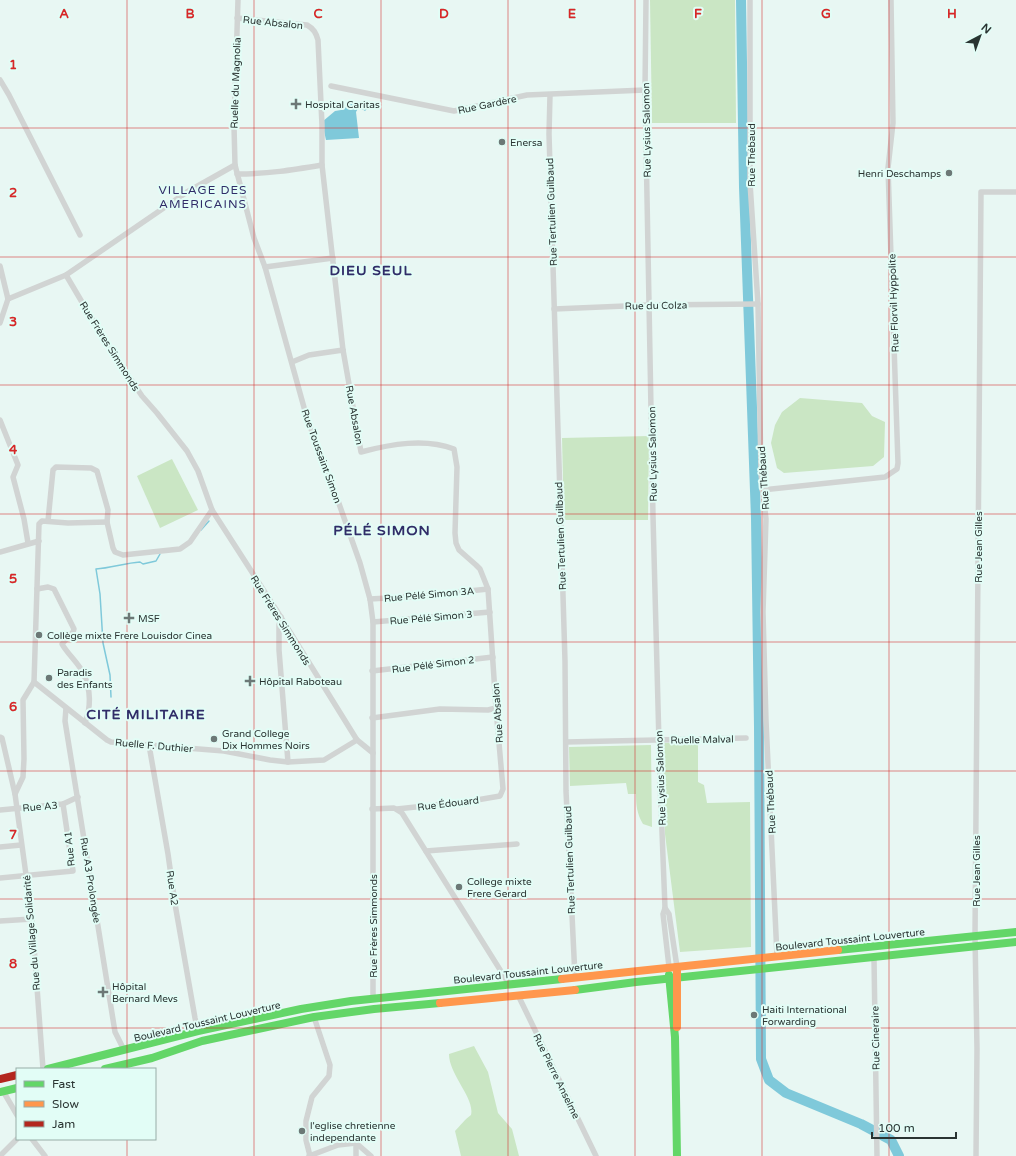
<svg xmlns="http://www.w3.org/2000/svg" width="1016" height="1156" viewBox="0 0 1016 1156" font-family="'Varela Round',sans-serif">
	<style>
		.green { fill: #cae6c4 }
		.water { fill: #7fc9da }
		.lines { fill: none; stroke-linecap: round; stroke-linejoin: round }
		.stream { stroke: #7fc9da; stroke-width: 1.5 }
		.river { stroke: #7fc9da; stroke-width: 10 }
		.street { stroke: #d1d4d3; stroke-width: 5.5 }
		.fast { stroke: #63d668; stroke-width: 8 }
		.slow { stroke: #ff974d; stroke-width: 8 }
		.jam { stroke: #b3261e; stroke-width: 8 }
		.grid { fill: none; stroke: #d62828; stroke-width: 1; stroke-opacity: 0.55 }
		.poi-dot { fill: #6c7876; stroke: #e2fdf6; stroke-width: 1.5 }
		.labels { text-anchor: middle; stroke-width: 4; stroke-linejoin: round; paint-order: stroke }
		.street-label { font-size: 10px; fill: #2a3432; stroke: #e2fdf6 }
		.poi-label { font-size: 10px; fill: #2a3432; stroke: #e2fdf6; text-anchor: start }
		.quarter-label { font-size: 12px; letter-spacing: 1px; fill: #302d68; stroke: #e2fdf6 }
		.district-label { font-size: 14px; font-weight: bold; letter-spacing: 1px; fill: #302d68; stroke: #e2fdf6 }
		.grid-label { font-size: 13px; text-anchor: middle; font-weight: bold; fill: #d62828; stroke: #e2fdf6; stroke-width: 4; stroke-linejoin: round; paint-order: stroke }
	</style>
	<rect width="100%" height="100%" fill="#e8f7f3"/>
	<g class="green">
		<path d="M 650,0 L 735,0 L 736,123 L 652,123 Z"/>
		<path d="M 800,398 L 862,403 L 872,416 L 885,422 L 884,457 L 873,466 L 784,473 L 777,468 L 771,443 L 775,425 L 782,412 Z"/>
		<path d="M 649,436 L 648,520 L 564,520 L 562,438 Z"/>
		<path d="M 172,459 L 198,510 L 160,528 L 137,476 Z"/>
		<path d="M 698,742 L 698,782 L 704,785 L 707,803 L 750,802 L 751,947 L 680,952 L 665,834 L 663,743 Z"/>
		<path d="M 651,745 L 652,827 L 643,824 C 637,814 636,805 636,794 L 628,794 L 626,783 L 570,786 L 569,747 Z"/>
		<path d="M 474,1046 L 488,1072 L 498,1113 L 512,1129 L 519,1156 L 461,1156 L 455,1131 C 460,1126 465,1119 471,1115 C 475,1098 449,1075 449,1054 Z"/>
	</g>
	<path class="water" d="M 355,102 L 367,109 L 365,111 L 359,107 L 356,112 L 359,138 L 326,140 L 322,122 L 335,111 L 341,110 Z"/>
	<g class="lines">
		<g class="stream">
			<path d="M 201,530 L 209,521"/>
			<path d="M 111,697 L 110,675 L 103,643 L 100,594 L 96,569 C 111,568 125,563 140,562 L 143,564 L 156,561 L 160,554"/>
		</g>
		<path class="river" d="M 741,0 L 744,187 L 756,518 L 759,727 L 761,1059 L 769,1080 L 786,1093 L 861,1124 L 891,1140 L 899,1156"/>
		<g class="street">
			<path d="M 238,0 L 234,126 L 235,165 L 254,238 L 265,267 L 305,411 L 317,447 L 337,498 L 360,563 L 370,599 L 373,622 L 373,753"/>
			<path d="M 646,0 L 645,90 L 653,516 L 660,781 L 665,908 L 663,914 L 669,967"/>
			<path d="M 750,0 L 750,183 L 758,304 L 761,474 L 766,519 L 763,612 L 766,721 L 777,956"/>
			<path d="M 237,18 L 307,25 C 314,29 316,33 318,40 L 322,125 L 322,165 L 343,350 L 361,452 C 391,444 425,438 454,449 L 457,467 L 455,533 L 456,543 L 459,550 L 476,565 L 480,569 L 488,589 L 496,708 L 503,789 L 500,796 L 471,801 L 397,809"/>
			<path d="M 0,80 L 9,95 L 80,235"/>
			<path d="M 331,86 L 454,111 L 527,95 L 645,90"/>
			<path d="M 550,95 L 549,134 L 565,661 L 566,791 L 575,977"/>
			<path d="M 237,174 C 268,174 292,170 322,165"/>
			<path d="M 0,266 L 8,299"/>
			<path d="M 265,267 L 333,258"/>
			<path d="M 66,275 L 105,341 L 142,396 L 157,413 L 187,451 L 198,471 L 212,510 L 277,611 L 357,740 L 373,753 L 373,998"/>
			<path d="M 8,299 L 66,275 L 187,192 L 235,165"/>
			<path d="M 554,309 L 649,305 L 758,304"/>
			<path d="M 0,323 L 8,299"/>
			<path d="M 292,362 L 309,355 L 343,350"/>
			<path d="M 0,420 L 18,465 L 13,477 L 24,519 L 28,543"/>
			<path d="M 762,490 L 885,477 L 897,469 L 898,463 L 888,168 L 893,123 L 891,0"/>
			<path d="M 48,521 L 53,470 L 56,467 L 91,468 L 97,471 L 108,510 L 107,522 L 113,548 L 115,552 L 123,555 L 180,549 L 190,542 L 212,510"/>
			<path d="M 107,522 L 68,523 L 42,521 L 39,524 L 34,682 L 107,740 L 111,742 L 224,751 L 270,760 L 288,762 L 324,760 L 357,740"/>
			<path d="M 0,552 L 39,541"/>
			<path d="M 37,589 L 48,587 L 54,589 L 74,629 L 73,632 L 62,644 C 68,655 80,664 84,675 C 91,690 91,708 85,723"/>
			<path d="M 370,599 L 423,596 L 488,589"/>
			<path d="M 281,617 L 279,625 L 279,650 L 288,762"/>
			<path d="M 373,622 L 490,612"/>
			<path d="M 372,671 L 493,657"/>
			<path d="M 34,682 L 23,700 L 24,759 L 23,777 L 15,794 L 32,919 L 43,1069"/>
			<path d="M 66,708 L 65,721 L 115,1032 L 124,1050"/>
			<path d="M 372,718 L 440,709 L 488,710 L 496,708"/>
			<path d="M 0,737 L 2,738 L 15,794"/>
			<path d="M 566,742 L 746,738"/>
			<path d="M 149,745 L 168,854 L 175,904 L 195,1018 L 198,1031"/>
			<path d="M 372,809 L 394,808 L 402,813 L 509,984"/>
			<path d="M 0,810 L 63,804 L 78,797"/>
			<path d="M 0,847 L 21,845"/>
			<path d="M 426,851 L 517,844"/>
			<path d="M 0,878 L 73,871 L 63,804"/>
			<path d="M 665,908 L 669,914 L 677,967"/>
			<path d="M 0,921 L 32,919"/>
			<path d="M 874,958 L 877,1156"/>
			<path d="M 518,995 L 596,1156"/>
			<path d="M 3,1091 L 17,1115"/>
			<path d="M 32,1139 L 45,1156"/>
			<path d="M 356,1143 L 371,1156"/>
			<path d="M 356,1143 L 356,1156"/>
			<path d="M 0,1156 L 17,1139"/>
			<path d="M 309,1156 L 338,1145 L 356,1143"/>
			<path d="M 310,1156 L 306,1140 L 306,1121 L 312,1097 L 329,1076 L 330,1065 L 314,1017"/>
			<path d="M 976,1156 L 977,1049 L 975,936 L 981,192 L 1016,192"/>
		</g>
		<g class="fast">
			<path d="M 838,950 L 1016,932"/>
			<path d="M 669,975 L 675,1037 L 677,1156"/>
			<path d="M 575,990 L 636,982 L 1016,942"/>
			<path d="M 48,1069 L 198,1031 L 301,1009 L 351,1001 L 562,979"/>
			<path d="M 105,1069 L 152,1058 L 202,1041 L 314,1017 L 374,1009 L 440,1003"/>
			<path d="M 0,1092 L 17,1088"/>
		</g>
		<g class="slow">
			<path d="M 677,967 L 677,1027"/>
			<path d="M 562,979 L 838,950"/>
			<path d="M 440,1003 L 575,990"/>
		</g>
		<path class="jam" d="M 0,1079 L 17,1075"/>
	</g>
	<path class="grid" d="M 127,0 L 127,1069M 254,0 L 254,1156M 381,0 L 381,1156M 508,0 L 508,1156M 635,0 L 635,1156M 762,0 L 762,1156M 889,0 L 889,1156M 0,128 L 1016,128M 0,257 L 1016,257M 0,385 L 1016,385M 0,514 L 1016,514M 0,642 L 1016,642M 0,771 L 1016,771M 0,899 L 1016,899M 0,1028 L 1016,1028M 127,1139 L 127,1156"/>
	<g class="poi-dot">
		<path d="M294 98h4v4h4v4h-4v4h-4v-4h-4v-4h4z"/>
		<circle cx="502" cy="142" r="4"/>
		<circle cx="949" cy="173" r="4"/>
		<path d="M127 612h4v4h4v4h-4v4h-4v-4h-4v-4h4z"/>
		<circle cx="39" cy="635" r="4"/>
		<circle cx="49" cy="678" r="4"/>
		<path d="M248 675h4v4h4v4h-4v4h-4v-4h-4v-4h4z"/>
		<circle cx="214" cy="739" r="4"/>
		<circle cx="459" cy="887" r="4"/>
		<path d="M101 986h4v4h4v4h-4v4h-4v-4h-4v-4h4z"/>
		<circle cx="754" cy="1015" r="4"/>
		<circle cx="302" cy="1131" r="4"/>
	</g>
	<g class="labels">
		<g class="street-label">
			<text transform="translate(273 22) rotate(6)" y="4">Rue Absalon</text>
			<text transform="translate(235 83) rotate(-88)" y="4">Ruelle du Magnolia</text>
			<text transform="translate(487 104) rotate(-12)" y="4">Rue Gardère</text>
			<text transform="translate(646 130) rotate(-91)" y="4">Rue Lysius Salomon</text>
			<text transform="translate(751 155) rotate(-90)" y="4">Rue Thébaud</text>
			<text transform="translate(551 212) rotate(-92)" y="4">Rue Tertulien Guilbaud</text>
			<text transform="translate(893 303) rotate(-92)" y="4">Rue Florvil Hyppolite</text>
			<text transform="translate(656 305) rotate(-1)" y="4">Rue du Colza</text>
			<text transform="translate(110 346) rotate(58)" y="4">Rue Frères Simmonds</text>
			<text transform="translate(355 415) rotate(80)" y="4">Rue Absalon</text>
			<text transform="translate(652 454) rotate(-91)" y="4">Rue Lysius Salomon</text>
			<text transform="translate(322 456) rotate(70)" y="4">Rue Toussaint Simon</text>
			<text transform="translate(763 478) rotate(-94)" y="4">Rue Thébaud</text>
			<text transform="translate(560 536) rotate(-92)" y="4">Rue Tertulien Guilbaud</text>
			<text transform="translate(978 547) rotate(-90)" y="4">Rue Jean Gilles</text>
			<text transform="translate(429 594) rotate(-5)" y="4">Rue Pélé Simon 3A</text>
			<text transform="translate(431 617) rotate(-5)" y="4">Rue Pélé Simon 3</text>
			<text transform="translate(281 620) rotate(58)" y="4">Rue Frères Simmonds</text>
			<text transform="translate(433 664) rotate(-7)" y="4">Rue Pélé Simon 2</text>
			<text transform="translate(497 713) rotate(-94)" y="4">Rue Absalon</text>
			<text transform="translate(702 739) rotate(-1)" y="4">Ruelle Malval</text>
			<text transform="translate(154 745) rotate(5)" y="4">Ruelle F. Duthier</text>
			<text transform="translate(660 778) rotate(-92)" y="4">Rue Lysius Salomon</text>
			<text transform="translate(770 802) rotate(-93)" y="4">Rue Thébaud</text>
			<text transform="translate(448 803) rotate(-7)" y="4">Rue Édouard</text>
			<text transform="translate(40 806) rotate(-5)" y="4">Rue A3</text>
			<text transform="translate(69 849) rotate(-96)" y="4">Rue A1</text>
			<text transform="translate(569 860) rotate(-92)" y="4">Rue Tertulien Guilbaud</text>
			<text transform="translate(976 871) rotate(-90)" y="4">Rue Jean Gilles</text>
			<text transform="translate(91 880) rotate(81)" y="4">Rue A3 Prolongée</text>
			<text transform="translate(173 888) rotate(82)" y="4">Rue A2</text>
			<text transform="translate(373 926) rotate(-90)" y="4">Rue Frères Simmonds</text>
			<text transform="translate(31 933) rotate(-95)" y="4">Rue du Village Solidarité</text>
			<text transform="translate(850 939) rotate(-6)" y="4">Boulevard Toussaint Louverture</text>
			<text transform="translate(528 972) rotate(-6)" y="4">Boulevard Toussaint Louverture</text>
			<text transform="translate(207 1021) rotate(-13)" y="4">Boulevard Toussaint Louverture</text>
			<text transform="translate(875 1038) rotate(-91)" y="4">Rue Cineraire</text>
			<text transform="translate(557 1076) rotate(64)" y="4">Rue Pierre Anselme</text>
		</g>
		<g class="poi-label">
			<text x="305" y="108">Hospital Caritas</text>
			<text x="510" y="146">Enersa</text>
			<text x="941" y="177" text-anchor="end">Henri Deschamps</text>
			<text x="138" y="622">MSF</text>
			<text x="47" y="639">Collège mixte Frere Louisdor Cinea</text>
			<text x="57" y="676">Paradis<tspan x="57" dy="12">des Enfants</tspan></text>
			<text x="259" y="685">Hôpital Raboteau</text>
			<text x="222" y="737">Grand College<tspan x="222" dy="12">Dix Hommes Noirs</tspan></text>
			<text x="467" y="885">College mixte<tspan x="467" dy="12">Frere Gerard</tspan></text>
			<text x="112" y="990">Hôpital<tspan x="112" dy="12">Bernard Mevs</tspan></text>
			<text x="762" y="1013">Haiti International<tspan x="762" dy="12">Forwarding</tspan></text>
			<text x="310" y="1129">l'eglise chretienne<tspan x="310" dy="12">independante</tspan></text>
		</g>
		<g class="quarter-label">
			<text x="203" y="194">VILLAGE DES<tspan x="203" dy="14">AMERICAINS</tspan></text>
		</g>
		<g class="district-label">
			<text x="371" y="275">DIEU SEUL</text>
			<text x="382" y="535">PÉLÉ SIMON</text>
			<text x="146" y="719">CITÉ MILITAIRE</text>
		</g>
	</g>
	<g class="grid-label">
		<text x="64" y="18">A</text>
		<text x="190" y="18">B</text>
		<text x="318" y="18">C</text>
		<text x="444" y="18">D</text>
		<text x="572" y="18">E</text>
		<text x="698" y="18">F</text>
		<text x="826" y="18">G</text>
		<text x="952" y="18">H</text>
		<text x="13" y="69">1</text>
		<text x="13" y="197">2</text>
		<text x="13" y="326">3</text>
		<text x="13" y="454">4</text>
		<text x="13" y="583">5</text>
		<text x="13" y="711">6</text>
		<text x="13" y="839">7</text>
		<text x="13" y="968">8</text>
	</g>
	<rect x="16" y="1068" width="140" height="72" fill="#e2fdf6" stroke="#98ada8"/>
	<rect x="24" y="1081" width="20" height="6" fill="#63d668" stroke="#98ada8"/>
	<text x="52" y="1088" font-size="12" fill="#2a3432">Fast</text>
	<rect x="24" y="1101" width="20" height="6" fill="#ff974d" stroke="#98ada8"/>
	<text x="52" y="1108" font-size="12" fill="#2a3432">Slow</text>
	<rect x="24" y="1121" width="20" height="6" fill="#b3261e" stroke="#98ada8"/>
	<text x="52" y="1128" font-size="12" fill="#2a3432">Jam</text>
	<g transform="translate(980 36) rotate(41)" stroke="#e2fdf6" stroke-width="3" paint-order="stroke">
	<path d="M0-3L7 15L0 10L-7 15Z" fill="#2a3432"/>
	<text y="-6" font-size="11" font-weight="bold" text-anchor="middle" fill="#2a3432">N</text>
	</g>
	<path d="M872 1132v6h84v-6" fill="none" stroke="#2a3432" stroke-width="2"/>
	<text x="878" y="1132" font-size="12" fill="#2a3432" stroke="#e2fdf6" stroke-width="3" paint-order="stroke">100 m</text>
</svg>
